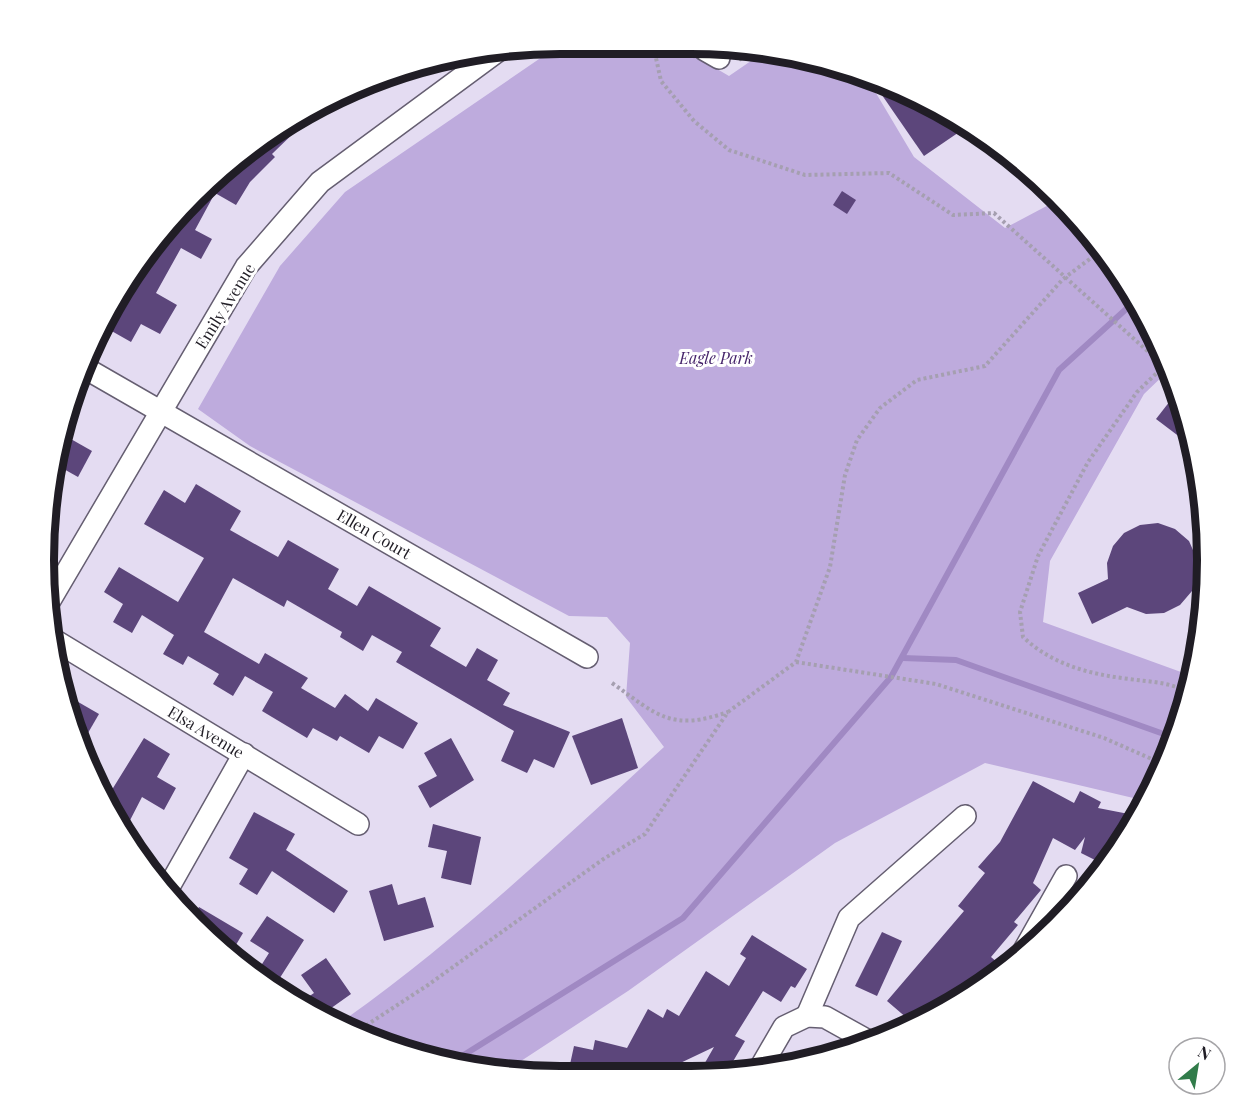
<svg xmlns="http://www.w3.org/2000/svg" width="1251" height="1120" viewBox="0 0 1251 1120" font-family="'Playfair Display',serif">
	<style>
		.green { fill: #beabdd }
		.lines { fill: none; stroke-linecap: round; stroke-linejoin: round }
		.stream { stroke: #a089c3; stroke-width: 6 }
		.building { fill: #5c467b }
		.minor-casing { stroke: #655e71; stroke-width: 24 }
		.path { stroke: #a59fb0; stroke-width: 4; stroke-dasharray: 3 3; stroke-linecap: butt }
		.minor { stroke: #fff; stroke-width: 21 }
		.labels { text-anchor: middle; stroke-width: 6; stroke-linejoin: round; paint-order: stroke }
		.street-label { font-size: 16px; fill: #201d25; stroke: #fff }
		.park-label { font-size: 16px; font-style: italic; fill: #45246a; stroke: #fff }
		.rim { fill: none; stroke: #201d25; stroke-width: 8 }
	</style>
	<rect width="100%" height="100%" fill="#e4dcf2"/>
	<path class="green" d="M 561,44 L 683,49 L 729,76 L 764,52 L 791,53 L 870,83 L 914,157 L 1005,228 L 1058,200 L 1101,246 L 1154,332 L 1169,370 L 1144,394 L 1050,561 L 1043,622 L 1192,676 L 1180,726 L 1146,801 L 985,763 L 835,843 L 628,991 L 504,1072 L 427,1059 L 337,1025 C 454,943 558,844 664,747 L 626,697 L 630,643 L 607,617 L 569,616 L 250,446 L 198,409 L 280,266 L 345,192 Z"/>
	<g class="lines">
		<g class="stream">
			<path d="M 903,658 L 956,660 L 1175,738"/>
			<path d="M 451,1063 L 683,918 L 891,677 L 1059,370 L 1135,301"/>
		</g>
	</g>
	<g class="building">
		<path d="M 875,85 L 950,113 L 968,126 L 924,156 Z"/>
		<path d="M 300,116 L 305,122 L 272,154 L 275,157 L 250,182 L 236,205 L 215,193 L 195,230 L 212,239 L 201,259 L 181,248 L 156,293 L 177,305 L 160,334 L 141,324 L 131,342 L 101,325 L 122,292 L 131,297 L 153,256 L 146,252 L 150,245 L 245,150 Z"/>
		<path d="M 842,191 L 856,200 L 847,214 L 833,205 Z"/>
		<path d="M 1177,392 L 1190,427 L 1193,447 L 1156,419 Z"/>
		<path d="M 62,434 L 92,451 L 78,477 L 53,463 Z"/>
		<path d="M 196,484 L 241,511 L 230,530 L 278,557 L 288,540 L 339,569 L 328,589 L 357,606 L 369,586 L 441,628 L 430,646 L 466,667 L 477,648 L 498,660 L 487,680 L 510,693 L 503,705 L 570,732 L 554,768 L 534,759 L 527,773 L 501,761 L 514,731 L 396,662 L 402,652 L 372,635 L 363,651 L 340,637 L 342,632 L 287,600 L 284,607 L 233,578 L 204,632 L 259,664 L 265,653 L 308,678 L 301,688 L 335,708 L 345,694 L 368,711 L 376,698 L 418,723 L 403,749 L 379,736 L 369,753 L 340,736 L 337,741 L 313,728 L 307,738 L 262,711 L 273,692 L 245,676 L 233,696 L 213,684 L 219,674 L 188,656 L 183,665 L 163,654 L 174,635 L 142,615 L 132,633 L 113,622 L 123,604 L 104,592 L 119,567 L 178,602 L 204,558 L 144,524 L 164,490 L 185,503 Z"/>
		<path d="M 1158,523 L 1175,529 L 1189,541 L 1196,557 L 1198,574 L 1192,591 L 1180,605 L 1164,613 L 1146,614 L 1127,607 L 1092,624 L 1078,593 L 1108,579 L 1107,563 L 1113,546 L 1124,533 L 1140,525 Z"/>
		<path d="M 73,699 L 99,714 L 81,745 L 67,709 Z"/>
		<path d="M 622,718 L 638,768 L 591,785 L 572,736 Z"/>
		<path d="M 144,738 L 170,754 L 157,777 L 176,788 L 164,810 L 142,797 L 125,830 L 105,801 Z"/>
		<path d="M 451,738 L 474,780 L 430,808 L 418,786 L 437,776 L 424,753 Z"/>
		<path d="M 1033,781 L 1074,803 L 1080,791 L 1101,802 L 1098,808 L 1139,816 L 1105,865 L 1081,853 L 1085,837 L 1075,850 L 1053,838 L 1033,883 L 1041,890 L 1014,922 L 1018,925 L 991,957 L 998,963 L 988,974 L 992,978 L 915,1025 L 887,1001 L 964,911 L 958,906 L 985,873 L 978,867 L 1000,842 Z"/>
		<path d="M 254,812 L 295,834 L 286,850 L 348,891 L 334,913 L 272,871 L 257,895 L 239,884 L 248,869 L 229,858 Z"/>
		<path d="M 433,824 L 481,837 L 471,885 L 441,878 L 447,851 L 428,847 Z"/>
		<path d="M 392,884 L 398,905 L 425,897 L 434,927 L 384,941 L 369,891 Z"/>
		<path d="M 199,907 L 243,933 L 230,955 L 192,919 Z"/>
		<path d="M 267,916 L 304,940 L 276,984 L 257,972 L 269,953 L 250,941 Z"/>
		<path d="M 882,932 L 902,941 L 877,996 L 855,986 Z"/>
		<path d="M 752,935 L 807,969 L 795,988 L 791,986 L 781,1002 L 763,991 L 735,1036 L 745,1041 L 725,1075 L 698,1075 L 714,1047 L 655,1075 L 596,1075 L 569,1069 L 574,1046 L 593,1050 L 595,1040 L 627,1048 L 648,1009 L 663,1018 L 667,1009 L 679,1016 L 706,971 L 729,986 L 746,958 L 740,954 Z"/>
		<path d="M 326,958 L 351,994 L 320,1016 L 299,1003 L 314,993 L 301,975 Z"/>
	</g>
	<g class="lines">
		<defs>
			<g id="minor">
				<path d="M 705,50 L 719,58"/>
				<path d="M 85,368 L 587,657"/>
				<path d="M 49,602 L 246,267 L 320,182 L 499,50"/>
				<path d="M 54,640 L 358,824"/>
				<path d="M 166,892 L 244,754"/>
				<path d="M 1022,954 L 1066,876"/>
				<path d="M 807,1016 L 849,918 L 965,816"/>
				<path d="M 759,1070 L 784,1027 L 807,1016 L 825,1017 L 870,1042"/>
			</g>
		</defs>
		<use href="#minor" class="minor-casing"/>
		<g class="path">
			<path d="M 662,48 L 656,58 L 661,81 L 694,121 L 729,150 L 805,175 L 889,173 L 953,215 L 994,213 L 1164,366 L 1137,392 L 1088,462 L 1038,556 L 1020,612 L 1023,637 C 1053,665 1089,674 1129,679 C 1151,682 1169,682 1188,692"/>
			<path d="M 763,52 L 765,52"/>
			<path d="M 739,60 L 750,52"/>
			<path d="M 796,662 L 936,684 L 1104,738 L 1163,764"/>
			<path d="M 612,683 C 657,715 671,732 728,712"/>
			<path d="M 356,1032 L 428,985 L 605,858 L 645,834 L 728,712 L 796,662 L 830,567 L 845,475 L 857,440 L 880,408 L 917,380 L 985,366 L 1063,279 L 1103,249"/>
		</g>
		<use href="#minor" class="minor"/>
	</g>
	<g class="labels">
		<g class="street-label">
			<text transform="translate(225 306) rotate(-58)" y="6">Emily Avenue</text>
			<text transform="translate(374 534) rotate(30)" y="6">Ellen Court</text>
			<text transform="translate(206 732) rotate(31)" y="6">Elsa Avenue</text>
		</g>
		<g class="park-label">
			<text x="716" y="364">Eagle Park</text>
		</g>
	</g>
	<path d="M0 0H1251V1120H0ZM560 54H691A506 506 0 0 1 1197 560V560A506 506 0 0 1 691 1066H560A506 506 0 0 1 54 560V560A506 506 0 0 1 560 54Z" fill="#fff" fill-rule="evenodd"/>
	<path class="rim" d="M560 54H691A506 506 0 0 1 1197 560V560A506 506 0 0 1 691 1066H560A506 506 0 0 1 54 560V560A506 506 0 0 1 560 54Z"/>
	<g transform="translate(1197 1066) rotate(30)"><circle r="28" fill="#ffffff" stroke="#a6a5a8" stroke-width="1.5"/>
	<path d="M0-4.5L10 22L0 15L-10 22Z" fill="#317c4a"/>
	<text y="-9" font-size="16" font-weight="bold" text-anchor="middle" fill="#201d25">N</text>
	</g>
</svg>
